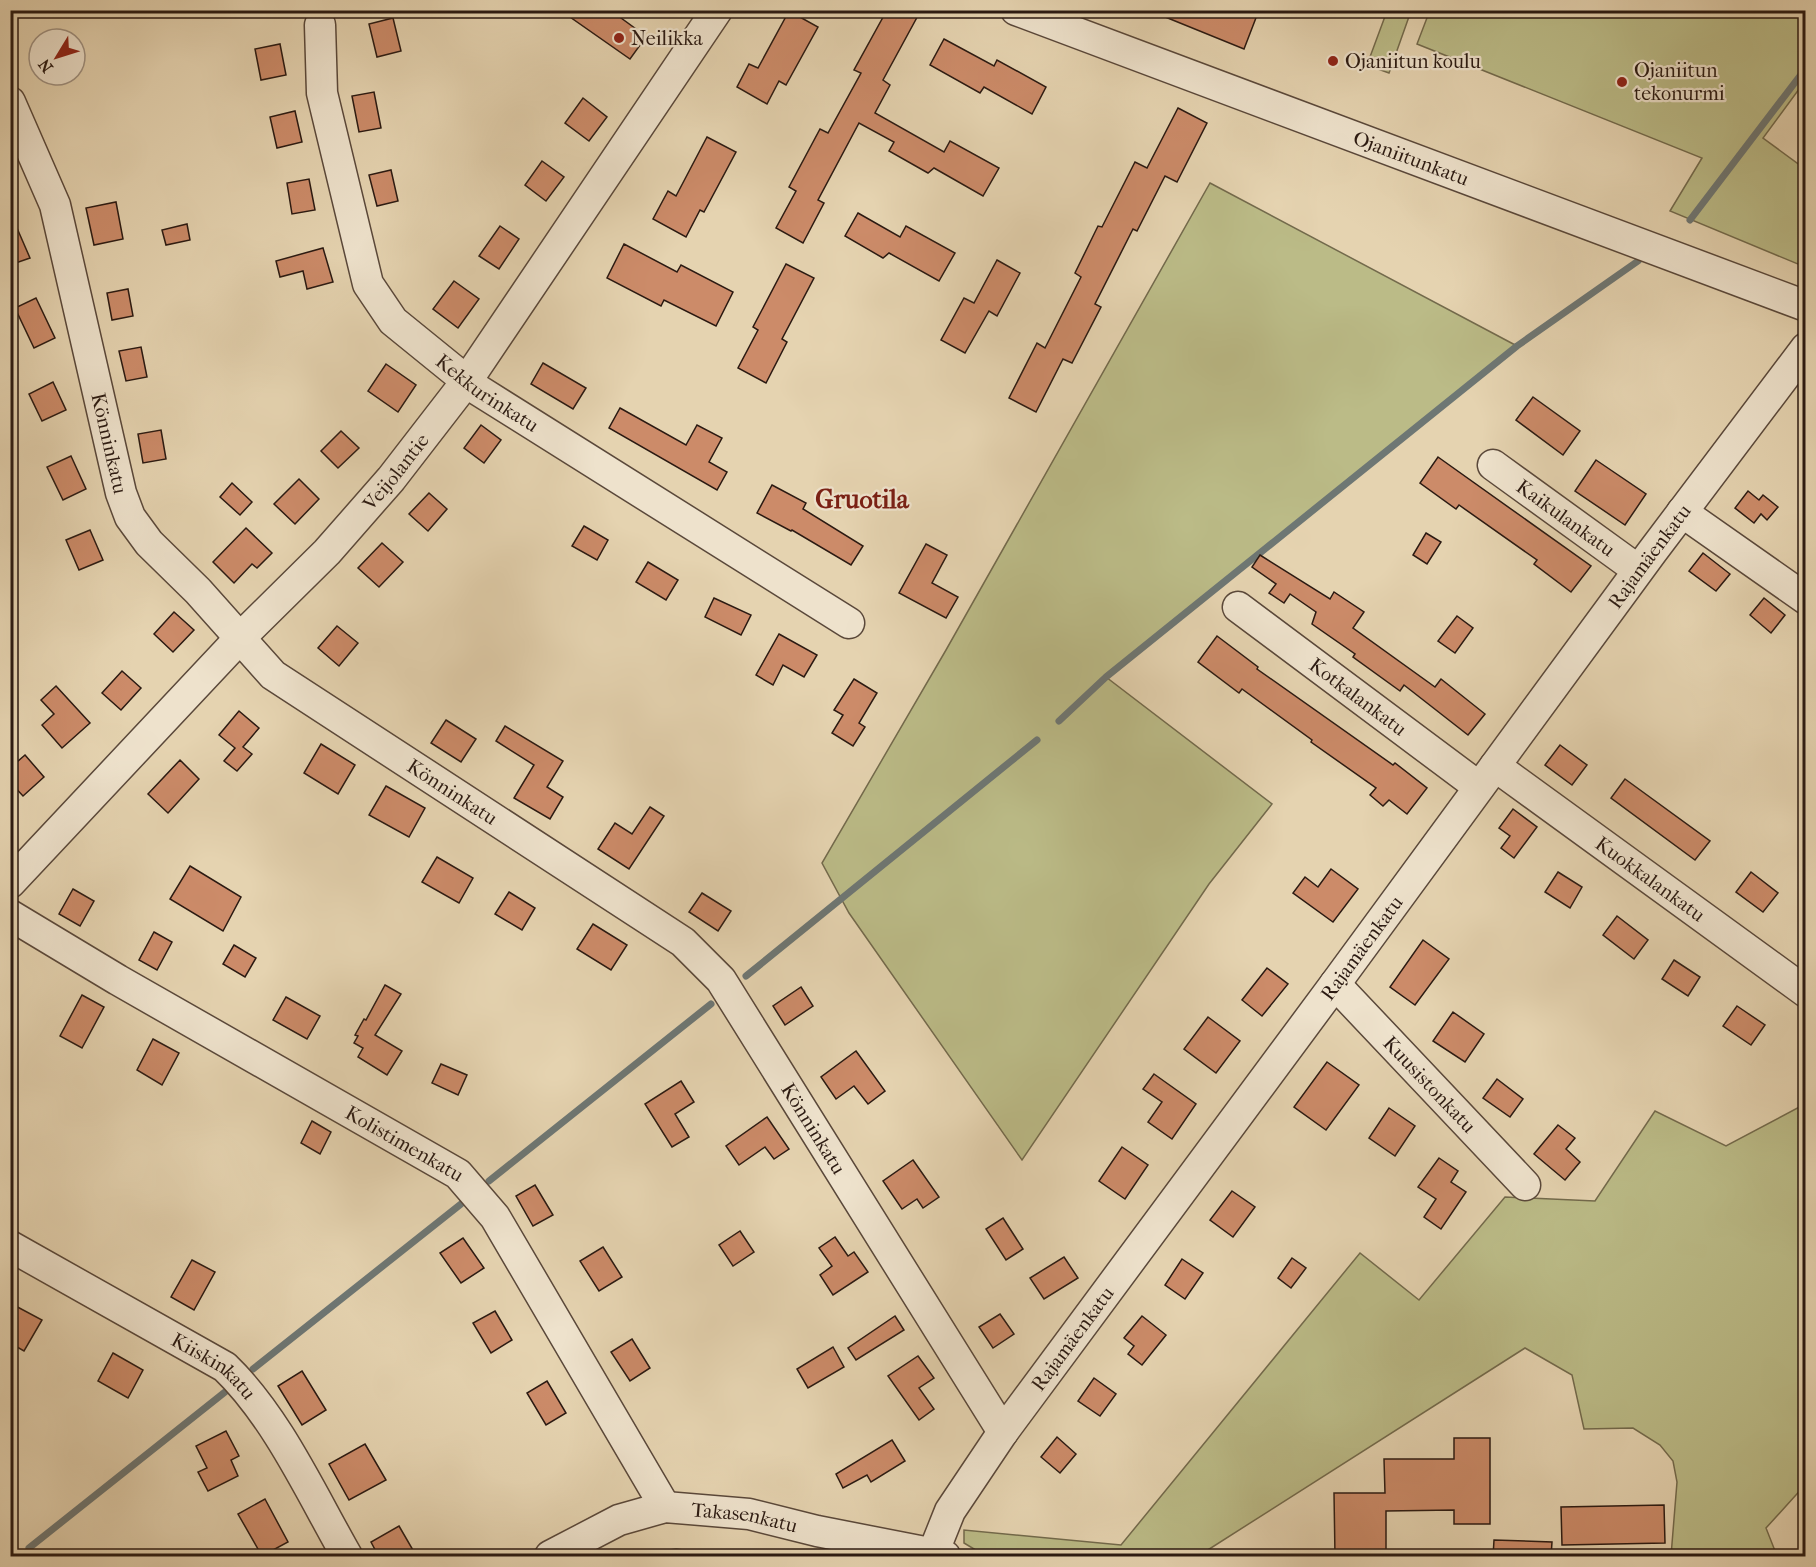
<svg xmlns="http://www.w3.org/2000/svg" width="1816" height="1567" viewBox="0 0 1816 1567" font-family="'IM FELL French Canon',serif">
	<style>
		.green { fill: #bbbb87; stroke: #736a4c; stroke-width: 1.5 }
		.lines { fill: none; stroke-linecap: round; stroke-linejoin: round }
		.stream { stroke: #6e7774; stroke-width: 7 }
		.building { fill: #cc8b69; stroke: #2b1a12; stroke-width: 1.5 }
		.minor-casing { stroke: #5a483a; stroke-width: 33 }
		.minor { stroke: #eee2cc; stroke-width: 30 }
		.poi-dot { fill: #8f2418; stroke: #eee2cc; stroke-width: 2 }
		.labels { text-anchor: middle; stroke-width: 4.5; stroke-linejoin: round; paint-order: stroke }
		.poi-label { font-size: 20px; fill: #2b1a12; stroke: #eee2cc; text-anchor: start }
		.street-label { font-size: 20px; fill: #2b1a12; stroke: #eee2cc }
		.district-label { font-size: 26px; font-weight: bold; fill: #7a1f14; stroke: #eee2cc }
	</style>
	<rect width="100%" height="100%" fill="#e5d3b0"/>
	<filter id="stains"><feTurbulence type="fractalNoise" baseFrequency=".00333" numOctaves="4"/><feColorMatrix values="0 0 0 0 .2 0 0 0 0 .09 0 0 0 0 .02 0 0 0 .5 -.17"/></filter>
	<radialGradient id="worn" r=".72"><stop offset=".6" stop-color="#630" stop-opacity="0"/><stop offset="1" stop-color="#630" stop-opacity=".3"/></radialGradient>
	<g class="green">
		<path d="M 1430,10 L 1805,11 L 1805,81 L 1763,138 L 1805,169 L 1805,267 L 1670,211 L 1702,158 L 1417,44 Z"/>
		<path d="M 1387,11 L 1411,11 L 1389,73 L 1367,65 Z"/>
		<path d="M 1210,183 L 1517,346 L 1106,677 L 1272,804 L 1209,884 L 1022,1160 L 849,913 L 822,863 L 946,650 Z"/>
		<path d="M 1805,1104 L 1805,1485 L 1766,1528 L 1777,1556 L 1671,1556 L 1677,1482 L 1673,1461 L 1660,1445 L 1633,1428 L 1584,1429 L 1572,1375 L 1525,1348 L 1203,1553 L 1203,1556 L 1003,1556 L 979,1552 L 964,1543 L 964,1530 L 1121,1545 L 1360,1253 L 1419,1300 L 1505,1197 L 1595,1201 L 1655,1111 L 1726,1146 Z"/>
		<path d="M 676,1549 L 730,1556 L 631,1556 Z"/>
	</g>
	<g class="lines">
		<g class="stream">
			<path d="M 1690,220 L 1806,68"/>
			<path d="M 1059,721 L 1106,677 L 1517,346 L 1638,261"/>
			<path d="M 746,976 L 1037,740"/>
			<path d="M 489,1181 L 711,1004"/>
			<path d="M 253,1369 L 461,1204"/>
			<path d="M 29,1548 L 225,1392"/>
		</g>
	</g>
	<g class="building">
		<path d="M 560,10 L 610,10 L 636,29 L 633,35 L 643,41 L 630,59 Z"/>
		<path d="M 887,10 L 921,10 L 883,80 L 890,85 L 875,113 L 944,152 L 950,141 L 999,168 L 983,196 L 934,168 L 928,173 L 889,151 L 894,142 L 859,123 L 818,200 L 824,203 L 803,243 L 776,228 L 796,191 L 789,187 L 820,129 L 828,133 L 861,73 L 854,70 Z"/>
		<path d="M 1148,10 L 1259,10 L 1244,49 Z"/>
		<path d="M 789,11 L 818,27 L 786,85 L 779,81 L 767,104 L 737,87 L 749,64 L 758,68 Z"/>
		<path d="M 393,18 L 401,51 L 377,57 L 369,24 Z"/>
		<path d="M 944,39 L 994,66 L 997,60 L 1046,87 L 1032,114 L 984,87 L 980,93 L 930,65 Z"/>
		<path d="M 280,44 L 286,75 L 261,80 L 255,49 Z"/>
		<path d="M 374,92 L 381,128 L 359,132 L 352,96 Z"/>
		<path d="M 583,98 L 607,117 L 589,141 L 565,123 Z"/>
		<path d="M 1178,108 L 1207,123 L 1177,182 L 1165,176 L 1137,231 L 1133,229 L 1095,304 L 1101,307 L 1072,363 L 1063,359 L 1036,412 L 1009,398 L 1037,343 L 1045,348 L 1081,277 L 1075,273 L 1098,226 L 1102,227 L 1135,162 L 1147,168 Z"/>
		<path d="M 295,111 L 302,142 L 277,148 L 270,117 Z"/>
		<path d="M 707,137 L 736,152 L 704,212 L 700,210 L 686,237 L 653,219 L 668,191 L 676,196 Z"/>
		<path d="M 542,161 L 564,177 L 546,201 L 525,185 Z"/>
		<path d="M 391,170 L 398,201 L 377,206 L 369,175 Z"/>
		<path d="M 309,179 L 315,210 L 292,214 L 287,183 Z"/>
		<path d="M 116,202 L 123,239 L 94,245 L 86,208 Z"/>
		<path d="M 10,212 L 30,258 L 10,265 Z"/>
		<path d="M 858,213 L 900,237 L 906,226 L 955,253 L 939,281 L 889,253 L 883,258 L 845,236 Z"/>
		<path d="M 187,224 L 190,240 L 166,245 L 162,230 Z"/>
		<path d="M 500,226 L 519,239 L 499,269 L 479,256 Z"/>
		<path d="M 624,244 L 677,272 L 681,265 L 733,292 L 716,326 L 664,300 L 661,306 L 607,278 Z"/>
		<path d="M 323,248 L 333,282 L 307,289 L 303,271 L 280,277 L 276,261 Z"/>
		<path d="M 997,260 L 1020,273 L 997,316 L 989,311 L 965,353 L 941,340 L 964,298 L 974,303 Z"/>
		<path d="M 786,264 L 814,278 L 782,339 L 787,342 L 766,383 L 738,368 L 758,330 L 753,327 Z"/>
		<path d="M 454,281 L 479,299 L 458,328 L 433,309 Z"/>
		<path d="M 128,289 L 133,316 L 112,320 L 107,293 Z"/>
		<path d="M 36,298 L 55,338 L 34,348 L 15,308 Z"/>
		<path d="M 141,347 L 147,377 L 126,381 L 119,351 Z"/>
		<path d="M 543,363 L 586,388 L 573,409 L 531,384 Z"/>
		<path d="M 386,364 L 416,385 L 398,412 L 368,391 Z"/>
		<path d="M 53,382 L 66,410 L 42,421 L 29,394 Z"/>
		<path d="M 1533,397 L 1580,431 L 1563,455 L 1516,420 Z"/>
		<path d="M 620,408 L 686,445 L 697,425 L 722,438 L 709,462 L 727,472 L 717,490 L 609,428 Z"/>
		<path d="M 481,425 L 501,440 L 484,463 L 464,448 Z"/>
		<path d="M 161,430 L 166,459 L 143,463 L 138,434 Z"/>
		<path d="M 341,431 L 359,448 L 338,468 L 321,451 Z"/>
		<path d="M 71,456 L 86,489 L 63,500 L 47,467 Z"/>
		<path d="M 1438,457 L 1591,566 L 1571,592 L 1534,564 L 1537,560 L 1459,505 L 1456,509 L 1420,483 Z"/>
		<path d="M 1596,460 L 1646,494 L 1625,525 L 1575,491 Z"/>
		<path d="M 299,479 L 319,499 L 295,524 L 274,504 Z"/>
		<path d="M 232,483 L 252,502 L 240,515 L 220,497 Z"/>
		<path d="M 772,485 L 806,503 L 803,509 L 863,546 L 851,565 L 792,530 L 791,531 L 757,513 Z"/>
		<path d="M 1748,491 L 1759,500 L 1763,495 L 1778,507 L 1767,520 L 1761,514 L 1754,523 L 1735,508 Z"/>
		<path d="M 429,493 L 447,509 L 428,531 L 409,514 Z"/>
		<path d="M 584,526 L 608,540 L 597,560 L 572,546 Z"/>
		<path d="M 246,528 L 272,553 L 257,568 L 252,564 L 234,583 L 213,562 Z"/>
		<path d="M 90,530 L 103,560 L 79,570 L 66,540 Z"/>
		<path d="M 1426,533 L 1441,542 L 1427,564 L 1413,555 Z"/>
		<path d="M 382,543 L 403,562 L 379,587 L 358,568 Z"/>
		<path d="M 926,544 L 947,555 L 932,583 L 958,597 L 946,618 L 899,593 Z"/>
		<path d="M 1703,553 L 1730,574 L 1716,591 L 1689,571 Z"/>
		<path d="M 1260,555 L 1330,599 L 1334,592 L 1364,612 L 1353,628 L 1435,687 L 1441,679 L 1485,714 L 1468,735 L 1404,685 L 1400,691 L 1353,657 L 1355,654 L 1312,624 L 1316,612 L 1290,594 L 1284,603 L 1269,593 L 1276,584 L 1252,567 Z"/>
		<path d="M 648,562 L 678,580 L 666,600 L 636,582 Z"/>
		<path d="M 714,598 L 751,615 L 741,635 L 705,617 Z"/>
		<path d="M 1764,598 L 1785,615 L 1771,633 L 1750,615 Z"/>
		<path d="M 174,612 L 194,630 L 173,652 L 154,634 Z"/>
		<path d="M 1457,616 L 1473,628 L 1455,653 L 1438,641 Z"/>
		<path d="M 337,626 L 358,643 L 339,666 L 318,648 Z"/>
		<path d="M 779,634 L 817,655 L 804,677 L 783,665 L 773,685 L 756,675 Z"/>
		<path d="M 1217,636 L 1258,667 L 1257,669 L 1393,765 L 1395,763 L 1427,788 L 1407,814 L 1389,800 L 1383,806 L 1370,795 L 1376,788 L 1311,742 L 1312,740 L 1242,689 L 1239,693 L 1198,662 Z"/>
		<path d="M 122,671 L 141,688 L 121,710 L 102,693 Z"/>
		<path d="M 854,679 L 877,693 L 859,723 L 865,727 L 853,746 L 832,733 L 843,715 L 834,710 Z"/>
		<path d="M 56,686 L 90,723 L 62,748 L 42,725 L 54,714 L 41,700 Z"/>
		<path d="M 239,711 L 259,728 L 243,747 L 252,754 L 237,771 L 224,761 L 235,748 L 219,735 Z"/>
		<path d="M 446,720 L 476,739 L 461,762 L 431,743 Z"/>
		<path d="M 505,726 L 563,761 L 547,787 L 563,797 L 550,819 L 514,798 L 534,765 L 496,741 Z"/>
		<path d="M 321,744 L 355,765 L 338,794 L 304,773 Z"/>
		<path d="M 1560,745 L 1587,765 L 1572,785 L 1545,765 Z"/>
		<path d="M 25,755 L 44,777 L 23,796 L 10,782 L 10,768 Z"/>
		<path d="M 180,760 L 199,779 L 168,813 L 148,794 Z"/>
		<path d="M 1625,779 L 1710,841 L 1695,860 L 1611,798 Z"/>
		<path d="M 386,786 L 425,808 L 409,837 L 369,815 Z"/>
		<path d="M 650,807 L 664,816 L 629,869 L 598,849 L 615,823 L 632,834 Z"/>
		<path d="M 1513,809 L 1537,827 L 1514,858 L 1501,848 L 1510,836 L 1499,828 Z"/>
		<path d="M 437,857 L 473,878 L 459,903 L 422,882 Z"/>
		<path d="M 190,866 L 241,897 L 223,931 L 170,899 Z"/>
		<path d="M 1331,869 L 1358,889 L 1333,922 L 1293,893 L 1305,877 L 1318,887 Z"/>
		<path d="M 1558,872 L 1582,887 L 1570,908 L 1545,892 Z"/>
		<path d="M 1751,872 L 1778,893 L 1763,912 L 1736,892 Z"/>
		<path d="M 73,889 L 94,901 L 80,926 L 59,914 Z"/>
		<path d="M 509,892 L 535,908 L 522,930 L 495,914 Z"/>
		<path d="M 702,893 L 731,911 L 718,931 L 689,912 Z"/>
		<path d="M 1617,916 L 1648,940 L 1634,959 L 1603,935 Z"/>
		<path d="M 593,924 L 627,945 L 611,970 L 577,949 Z"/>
		<path d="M 154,932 L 172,942 L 157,970 L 139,960 Z"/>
		<path d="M 1423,940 L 1449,959 L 1415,1005 L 1390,987 Z"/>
		<path d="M 234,945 L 256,958 L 245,977 L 223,964 Z"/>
		<path d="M 1674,960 L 1700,977 L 1688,996 L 1662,979 Z"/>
		<path d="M 1267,968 L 1288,984 L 1262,1016 L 1242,1000 Z"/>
		<path d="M 385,985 L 401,994 L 375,1035 L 402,1051 L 387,1075 L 358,1057 L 363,1048 L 354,1043 L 358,1036 L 355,1035 L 364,1019 L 366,1020 Z"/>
		<path d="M 801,987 L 813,1006 L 785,1025 L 773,1006 Z"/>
		<path d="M 82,995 L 104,1007 L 82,1048 L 60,1036 Z"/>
		<path d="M 286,997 L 320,1016 L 307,1039 L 273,1020 Z"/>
		<path d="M 1737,1006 L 1765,1025 L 1751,1045 L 1723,1026 Z"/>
		<path d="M 1453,1012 L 1484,1034 L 1465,1062 L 1433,1041 Z"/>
		<path d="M 1208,1017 L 1240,1041 L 1216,1073 L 1184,1049 Z"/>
		<path d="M 153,1039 L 179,1053 L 162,1085 L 137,1070 Z"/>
		<path d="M 856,1051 L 885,1091 L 868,1104 L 854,1086 L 836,1099 L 821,1077 Z"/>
		<path d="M 1327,1062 L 1359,1085 L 1326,1130 L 1294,1107 Z"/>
		<path d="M 441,1064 L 467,1075 L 458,1095 L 432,1083 Z"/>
		<path d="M 1154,1074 L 1196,1104 L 1172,1139 L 1148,1122 L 1162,1102 L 1143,1089 Z"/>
		<path d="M 1497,1079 L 1523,1099 L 1510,1117 L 1483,1098 Z"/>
		<path d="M 681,1081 L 694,1102 L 675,1114 L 689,1137 L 672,1147 L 645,1104 Z"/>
		<path d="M 1389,1108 L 1415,1126 L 1395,1156 L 1369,1138 Z"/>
		<path d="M 767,1117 L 789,1149 L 774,1159 L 765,1147 L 739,1165 L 726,1146 Z"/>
		<path d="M 312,1121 L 331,1132 L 320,1154 L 301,1143 Z"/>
		<path d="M 1558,1125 L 1575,1138 L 1566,1149 L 1580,1162 L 1565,1180 L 1534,1154 Z"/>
		<path d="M 1122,1147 L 1148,1165 L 1125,1199 L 1099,1181 Z"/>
		<path d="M 1439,1158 L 1458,1171 L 1451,1182 L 1466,1192 L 1441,1229 L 1424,1217 L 1436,1199 L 1418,1187 Z"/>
		<path d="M 913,1160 L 939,1197 L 923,1208 L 917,1199 L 902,1209 L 883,1181 Z"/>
		<path d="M 535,1185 L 553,1215 L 533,1226 L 516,1196 Z"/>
		<path d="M 1232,1191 L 1255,1207 L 1233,1237 L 1210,1220 Z"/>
		<path d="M 1003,1218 L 1023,1249 L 1006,1260 L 986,1229 Z"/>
		<path d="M 740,1231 L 754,1252 L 733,1266 L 719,1245 Z"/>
		<path d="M 835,1237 L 848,1256 L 854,1252 L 868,1272 L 833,1295 L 820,1275 L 832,1266 L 819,1248 Z"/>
		<path d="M 463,1238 L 484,1268 L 461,1283 L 440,1253 Z"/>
		<path d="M 603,1247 L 622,1277 L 599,1291 L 580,1261 Z"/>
		<path d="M 1064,1257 L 1078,1278 L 1044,1299 L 1030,1278 Z"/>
		<path d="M 1292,1258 L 1306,1268 L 1291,1288 L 1278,1278 Z"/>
		<path d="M 1182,1259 L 1203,1273 L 1185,1299 L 1165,1285 Z"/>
		<path d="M 192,1260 L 215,1272 L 194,1310 L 171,1297 Z"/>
		<path d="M 10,1303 L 42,1320 L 24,1351 L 10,1343 Z"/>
		<path d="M 495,1311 L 512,1340 L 491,1353 L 473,1323 Z"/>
		<path d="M 1000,1314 L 1014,1334 L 993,1348 L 979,1327 Z"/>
		<path d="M 895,1316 L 904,1330 L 856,1360 L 848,1348 Z"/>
		<path d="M 1142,1316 L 1166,1335 L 1142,1365 L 1128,1354 L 1134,1346 L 1124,1338 Z"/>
		<path d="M 632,1339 L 650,1368 L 630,1381 L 611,1352 Z"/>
		<path d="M 833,1347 L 844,1367 L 808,1388 L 797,1369 Z"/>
		<path d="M 113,1353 L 143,1370 L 128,1398 L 98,1381 Z"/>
		<path d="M 918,1356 L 934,1378 L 919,1388 L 934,1409 L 919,1420 L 888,1376 Z"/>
		<path d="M 302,1371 L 326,1410 L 302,1425 L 278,1386 Z"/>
		<path d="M 1094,1378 L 1116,1394 L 1100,1416 L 1078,1401 Z"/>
		<path d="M 547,1381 L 566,1413 L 546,1425 L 527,1393 Z"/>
		<path d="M 226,1431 L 239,1456 L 231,1460 L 238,1476 L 208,1491 L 198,1472 L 207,1468 L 196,1446 Z"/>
		<path d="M 1057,1437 L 1076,1454 L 1060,1473 L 1041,1457 Z"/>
		<path d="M 1454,1438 L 1490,1438 L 1490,1524 L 1454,1524 L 1454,1510 L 1386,1511 L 1386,1556 L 1335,1556 L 1334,1493 L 1385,1493 L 1384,1459 L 1454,1459 Z"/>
		<path d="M 892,1440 L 905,1461 L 871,1482 L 867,1475 L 843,1488 L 836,1474 Z"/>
		<path d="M 365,1444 L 386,1480 L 349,1500 L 329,1464 Z"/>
		<path d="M 265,1499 L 288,1542 L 262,1556 L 238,1514 Z"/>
		<path d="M 1664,1505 L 1665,1543 L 1562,1545 L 1561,1507 Z"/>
		<path d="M 399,1526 L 417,1557 L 379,1557 L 371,1542 Z"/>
		<path d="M 1494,1540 L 1552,1542 L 1551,1557 L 1493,1557 Z"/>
	</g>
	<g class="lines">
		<defs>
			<g id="minor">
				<path id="s1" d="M 1016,10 L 1806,306"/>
				<path id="s2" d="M 320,25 L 322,93 L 368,284 L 393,321 L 478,390 L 849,623"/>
				<path id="s3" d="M 10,102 L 55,205 L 121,493 L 130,517 L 149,543 L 198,591 L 273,675 L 683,942 L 721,980 L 1003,1432"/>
				<path id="s4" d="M 1493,465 L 1638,570"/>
				<path d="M 1682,512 L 1806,599"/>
				<path id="s5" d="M 1238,607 L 1479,787"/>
				<path id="s6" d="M 1495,766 L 1806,992"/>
				<path id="s7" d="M 10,883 L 241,637 L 327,552 L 391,479 L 466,382 L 717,10"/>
				<path id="s8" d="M 10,915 L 118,980 L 458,1174 L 495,1217 L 665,1507"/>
				<path id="s9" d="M 1335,984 L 1525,1185"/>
				<path id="s10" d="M 10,1246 L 225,1367 C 277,1417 312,1495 347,1556"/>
				<path id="s11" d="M 550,1556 L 619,1520 L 665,1507 L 749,1514 L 817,1531 L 945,1556"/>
				<path id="s12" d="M 932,1556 L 950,1511 L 1003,1432 L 1335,984 L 1652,552 L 1806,348"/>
			</g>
		</defs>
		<use href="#minor" class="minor-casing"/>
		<use href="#minor" class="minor"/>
	</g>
	<g class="poi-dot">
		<circle cx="619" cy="38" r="6"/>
		<circle cx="1333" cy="61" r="6"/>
		<circle cx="1622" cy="82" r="6"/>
	</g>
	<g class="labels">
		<g class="poi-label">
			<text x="631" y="45">Neilikka</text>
			<text x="1345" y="68">Ojaniitun koulu</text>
			<text x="1634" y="77">Ojaniitun<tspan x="1634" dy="23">tekonurmi</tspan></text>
		</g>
		<g class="street-label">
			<text dy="7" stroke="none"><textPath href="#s1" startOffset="422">Ojaniitunkatu</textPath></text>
			<text dy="7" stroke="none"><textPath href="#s2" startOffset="428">Kekkurinkatu</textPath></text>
			<text dy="7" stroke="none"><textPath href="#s3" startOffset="357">Könninkatu</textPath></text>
			<text dy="7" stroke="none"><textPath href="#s7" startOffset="564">Veijolantie</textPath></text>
			<text dy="7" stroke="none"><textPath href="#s4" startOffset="90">Kaikulankatu</textPath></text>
			<text dy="7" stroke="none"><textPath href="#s12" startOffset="1232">Rajamäenkatu</textPath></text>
			<text dy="7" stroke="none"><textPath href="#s5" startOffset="150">Kotkalankatu</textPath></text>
			<text dy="7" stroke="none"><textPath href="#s3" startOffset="861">Könninkatu</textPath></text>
			<text dy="7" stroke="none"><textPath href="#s6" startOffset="192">Kuokkalankatu</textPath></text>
			<text dy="7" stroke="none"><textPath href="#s12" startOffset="746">Rajamäenkatu</textPath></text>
			<text dy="7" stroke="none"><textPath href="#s9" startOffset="138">Kuusistonkatu</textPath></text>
			<text dy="7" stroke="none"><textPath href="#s3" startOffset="1365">Könninkatu</textPath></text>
			<text dy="7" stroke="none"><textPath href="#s8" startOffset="456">Kolistimenkatu</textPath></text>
			<text dy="7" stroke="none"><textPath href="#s12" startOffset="260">Rajamäenkatu</textPath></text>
			<text dy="7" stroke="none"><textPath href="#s10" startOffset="237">Kiiskinkatu</textPath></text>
			<text dy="7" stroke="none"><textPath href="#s11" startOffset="206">Takasenkatu</textPath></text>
		</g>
		<g class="district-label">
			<text x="862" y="508">Gruotila</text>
		</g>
	</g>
	<rect width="1816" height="1567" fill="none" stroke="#e5d3b0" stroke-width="36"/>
	<rect x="12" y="12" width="1792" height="1543" fill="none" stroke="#2b1a12" stroke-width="3"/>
	<rect x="18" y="18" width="1780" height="1531" fill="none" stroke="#2b1a12" stroke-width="1.5"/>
	<g transform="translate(57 57) rotate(232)"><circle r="28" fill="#eee2cc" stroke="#a09282" stroke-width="1.5"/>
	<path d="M0-4.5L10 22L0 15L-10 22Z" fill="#8f2418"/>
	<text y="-9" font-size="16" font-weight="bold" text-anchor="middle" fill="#2b1a12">N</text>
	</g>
	<rect width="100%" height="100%" filter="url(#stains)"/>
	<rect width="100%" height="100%" fill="url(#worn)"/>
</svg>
